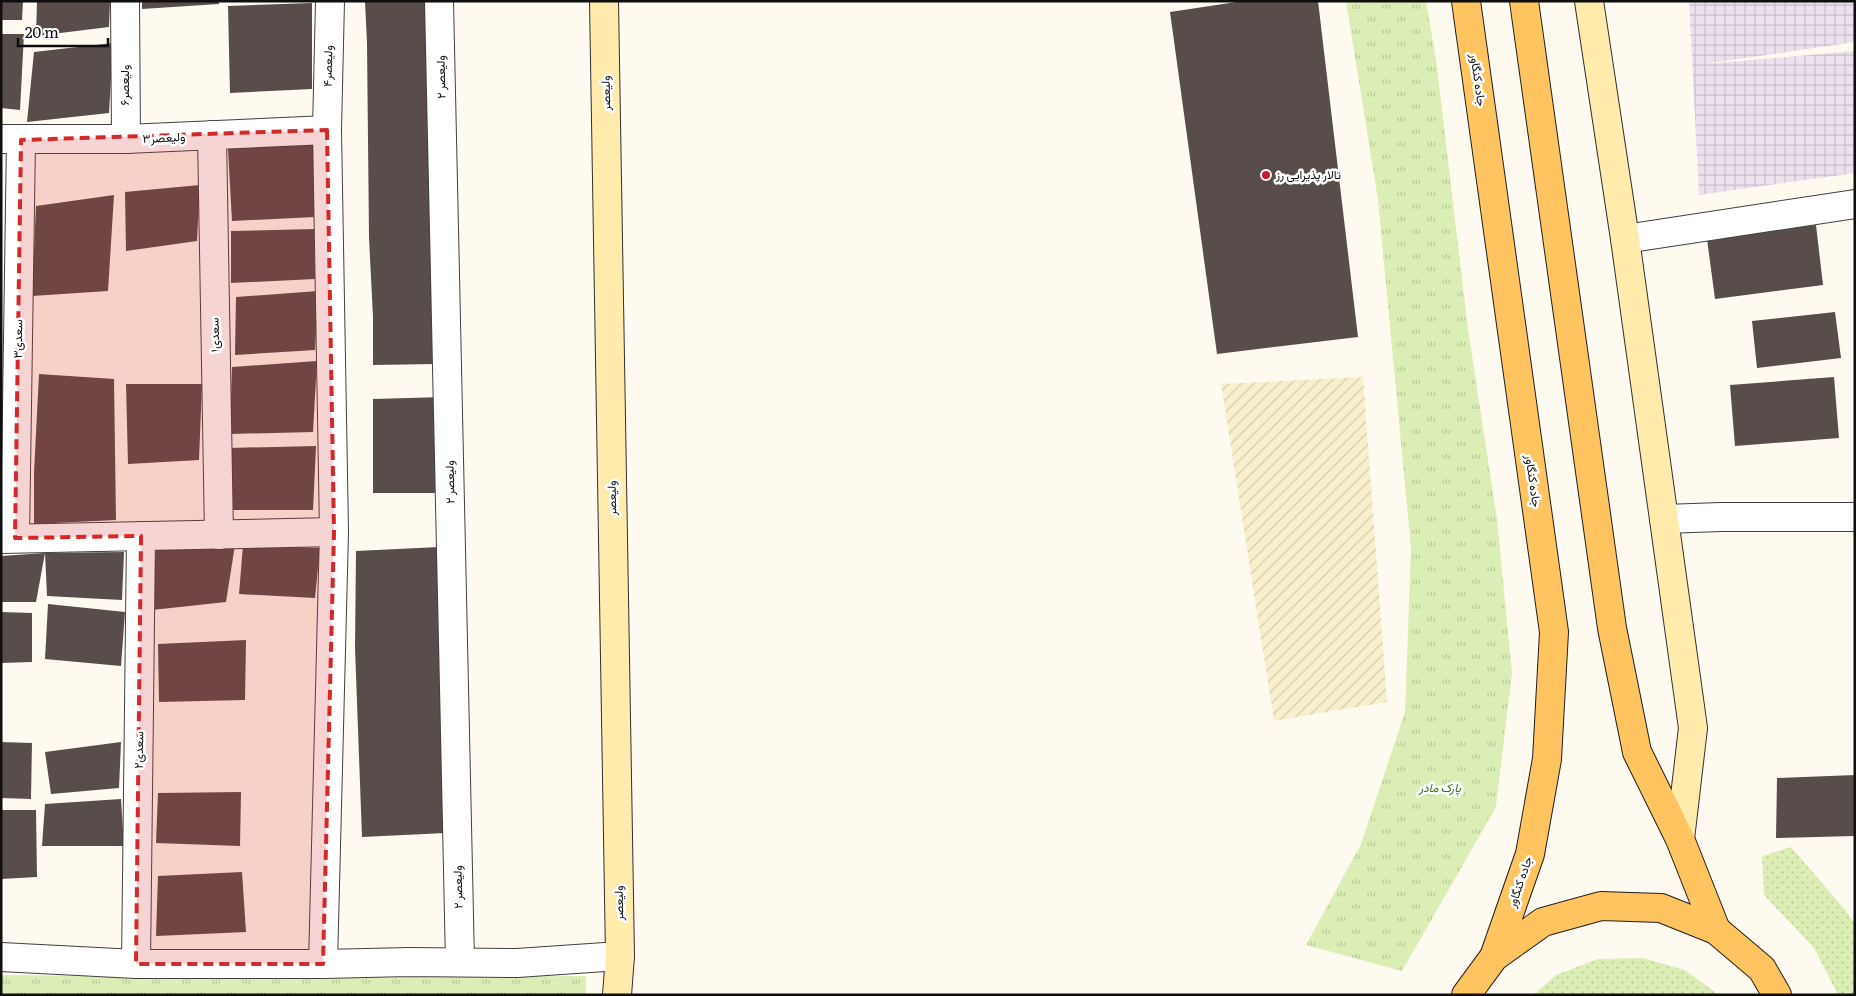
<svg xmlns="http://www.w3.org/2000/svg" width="1856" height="996" viewBox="0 0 1856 996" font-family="Literata,Vazirmatn,serif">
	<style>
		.industrial { fill: url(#industrial-grid) }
		.farmland { fill: url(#farmland-furrows) }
		.grass { fill: url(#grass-dots) }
		.park { fill: url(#park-tufts) }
		.building { fill: #584d4a }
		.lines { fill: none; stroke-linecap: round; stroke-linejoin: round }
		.street-casing { stroke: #414141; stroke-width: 30 }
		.secondary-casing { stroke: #303030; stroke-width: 30 }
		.primary-casing { stroke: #1f1f1f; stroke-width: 30 }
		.street { stroke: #fff; stroke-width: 28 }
		.secondary { stroke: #ffebab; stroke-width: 28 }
		.primary { stroke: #ffc360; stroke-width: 28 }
		.marked { fill: #d62828; fill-opacity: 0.2; stroke: #d62828; stroke-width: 4; stroke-dasharray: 10 6; stroke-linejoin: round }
		.poi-dot { fill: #cc1939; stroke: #fff; stroke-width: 2 }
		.labels { text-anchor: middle; stroke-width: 5; stroke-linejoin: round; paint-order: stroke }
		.street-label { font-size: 12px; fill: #0e0e0e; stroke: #fff }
		.poi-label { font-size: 12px; fill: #0e0e0e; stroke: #fff; text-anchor: start }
		.park-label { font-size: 12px; font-style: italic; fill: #356d18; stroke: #fff }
	</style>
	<defs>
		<pattern id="industrial-grid" width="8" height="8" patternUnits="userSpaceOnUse" patternTransform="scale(1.25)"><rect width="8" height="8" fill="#ebe2ee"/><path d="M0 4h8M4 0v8" fill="none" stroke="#c8c1cb"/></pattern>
		<pattern id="farmland-furrows" width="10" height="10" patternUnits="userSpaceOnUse" patternTransform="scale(1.25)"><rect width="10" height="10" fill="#f8efcd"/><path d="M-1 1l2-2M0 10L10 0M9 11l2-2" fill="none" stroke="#d3ccaf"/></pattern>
		<pattern id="grass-dots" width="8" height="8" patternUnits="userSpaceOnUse" patternTransform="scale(1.25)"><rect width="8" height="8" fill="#daeeb5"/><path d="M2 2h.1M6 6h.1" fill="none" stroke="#bacb9a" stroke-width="1.8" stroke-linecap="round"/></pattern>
		<pattern id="park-tufts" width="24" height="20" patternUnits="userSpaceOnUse" patternTransform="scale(1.25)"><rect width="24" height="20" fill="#daeeb5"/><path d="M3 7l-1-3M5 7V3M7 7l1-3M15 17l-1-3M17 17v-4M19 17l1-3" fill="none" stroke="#bacb9a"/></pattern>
	</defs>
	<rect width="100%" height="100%" fill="#fffaf0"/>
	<path class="industrial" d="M 1689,1 L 1855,1 L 1855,42 L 1704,64 L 1855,51 L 1855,173 L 1699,195 Z"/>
	<path class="farmland" d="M 1363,377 L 1387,702 L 1274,721 L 1221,384 Z"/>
	<g class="grass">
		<path d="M 1791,847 L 1847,912 L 1855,925 L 1855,995 L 1838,995 L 1814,948 L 1764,895 L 1762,856 Z"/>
		<path d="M 1643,958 L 1685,970 L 1719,995 L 1533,995 L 1556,975 L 1598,959 Z"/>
	</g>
	<g class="park">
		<path d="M 1346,1 L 1426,1 L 1436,59 L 1468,329 L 1497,519 L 1512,673 L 1496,807 L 1402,971 L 1306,945 L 1361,844 L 1405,712 L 1411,548 L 1378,200 Z"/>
		<path d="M 1,975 L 267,978 L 586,976 L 586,995 L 1,995 Z"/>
	</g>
	<g class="building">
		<path d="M 1,1 L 23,1 L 22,20 L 1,20 Z"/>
		<path d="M 37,1 L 110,1 L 109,27 L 36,36 Z"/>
		<path d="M 142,1 L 219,1 L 219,4 L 142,9 Z"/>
		<path d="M 365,1 L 434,1 L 436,364 L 373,365 L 373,317 L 369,238 L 367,43 Z"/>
		<path d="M 1243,1 L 1318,1 L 1358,337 L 1217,354 L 1170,12 Z"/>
		<path d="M 312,3 L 312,89 L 230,93 L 228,6 Z"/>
		<path d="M 1,34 L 24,34 L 20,110 L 1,108 Z"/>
		<path d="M 113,43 L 109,113 L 27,122 L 34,52 Z"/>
		<path d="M 314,143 L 315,217 L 232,221 L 228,149 Z"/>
		<path d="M 200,185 L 197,241 L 126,251 L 125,192 Z"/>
		<path d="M 114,195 L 108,291 L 32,296 L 36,206 Z"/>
		<path d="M 1816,225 L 1823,285 L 1715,299 L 1707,239 Z"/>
		<path d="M 314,229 L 315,279 L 231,283 L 231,231 Z"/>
		<path d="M 318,291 L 315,350 L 235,355 L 236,297 Z"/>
		<path d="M 1835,312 L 1841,358 L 1757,368 L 1752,321 Z"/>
		<path d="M 317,361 L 313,432 L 230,434 L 232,367 Z"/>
		<path d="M 39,374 L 114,379 L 116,520 L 34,524 L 34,473 Z"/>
		<path d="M 1834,377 L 1839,438 L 1735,446 L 1730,385 Z"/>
		<path d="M 126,384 L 202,384 L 199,460 L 128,464 Z"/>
		<path d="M 443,397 L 445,493 L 373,493 L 373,399 Z"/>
		<path d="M 316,446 L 313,510 L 230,510 L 228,448 Z"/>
		<path d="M 235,545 L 226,602 L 152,610 L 156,547 Z"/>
		<path d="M 243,545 L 320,548 L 315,598 L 239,594 Z"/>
		<path d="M 439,547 L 446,833 L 362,837 L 355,648 L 356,551 Z"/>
		<path d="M 124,552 L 122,600 L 47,596 L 45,553 L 36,602 L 1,602 L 1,556 L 45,553 Z"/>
		<path d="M 48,604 L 125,612 L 121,666 L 45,659 Z"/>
		<path d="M 1,612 L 32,613 L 32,662 L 1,663 Z"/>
		<path d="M 246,640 L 245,700 L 159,702 L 158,644 Z"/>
		<path d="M 1,742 L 32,743 L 31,799 L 1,798 Z"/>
		<path d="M 121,742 L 119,788 L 51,794 L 45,752 Z"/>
		<path d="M 1855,775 L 1855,836 L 1776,838 L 1777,778 Z"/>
		<path d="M 241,792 L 240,846 L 156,843 L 158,793 Z"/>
		<path d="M 121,799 L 124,846 L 42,846 L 45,804 Z"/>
		<path d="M 1,810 L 36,810 L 37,877 L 1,879 Z"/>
		<path d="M 242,872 L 246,932 L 156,936 L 158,876 Z"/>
	</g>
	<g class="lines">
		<defs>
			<g id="street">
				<path d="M 125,1 L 126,139"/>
				<path d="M 439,1 L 460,962"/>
				<path d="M 212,135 L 219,535"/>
				<path d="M 1,139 L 126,139 L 327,130"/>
				<path d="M 1625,239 L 1855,204"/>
				<path d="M 1664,519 L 1721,517 L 1855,517"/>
				<path d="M 15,538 L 21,140"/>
				<path d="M 1,539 L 334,532"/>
				<path d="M 1,957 L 136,964 L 323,964 L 409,962 L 517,963 L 620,956"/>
				<path d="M 136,964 L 141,536"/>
				<path d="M 323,964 L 334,532 L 327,130 L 330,1"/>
			</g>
			<g id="secondary">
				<path d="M 604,1 L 620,956 L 617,995"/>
				<path d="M 1589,1 L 1625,239 L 1693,728 L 1680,839"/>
			</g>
			<g id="primary">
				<path d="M 1466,1 L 1554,632 L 1547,759 L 1530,854 L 1494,957"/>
				<path d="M 1524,1 L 1612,628 L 1637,752 L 1680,839 L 1716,930"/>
				<path d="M 1466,995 L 1494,957 L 1543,922 L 1601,906 L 1661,908 L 1716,930 L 1762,969 L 1777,995"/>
			</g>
		</defs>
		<use href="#street" class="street-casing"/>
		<use href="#secondary" class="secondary-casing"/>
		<use href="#primary" class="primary-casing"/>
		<use href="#street" class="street"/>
		<use href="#secondary" class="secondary"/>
		<use href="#primary" class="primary"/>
	</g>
	<path class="marked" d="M 327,130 L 334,532 L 323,964 L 136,964 L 141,536 L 15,538 L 21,140 Z"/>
	<circle class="poi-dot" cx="1266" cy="175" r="5"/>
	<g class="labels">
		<g class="street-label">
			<text transform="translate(328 66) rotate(-89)" y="4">ولیعصر۴</text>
			<text transform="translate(441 77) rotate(-91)" y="4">ولیعصر ۲</text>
			<text transform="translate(1478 80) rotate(82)" y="4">جاده کنگاور</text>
			<text transform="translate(125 85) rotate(-90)" y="4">ولیعصر۶</text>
			<text transform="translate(606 93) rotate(-91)" y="4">ولیعصر</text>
			<text transform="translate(164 138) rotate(-3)" y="4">ولیعصر۳</text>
			<text transform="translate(215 335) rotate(-91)" y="4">سعدی۱</text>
			<text transform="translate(18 339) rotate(-89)" y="4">سعدی۳</text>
			<text transform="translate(1533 481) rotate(82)" y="4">جاده کنگاور</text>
			<text transform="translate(450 482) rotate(-91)" y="4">ولیعصر ۲</text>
			<text transform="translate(612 498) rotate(-91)" y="4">ولیعصر</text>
			<text transform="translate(139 750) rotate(-89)" y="4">سعدی۲</text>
			<text transform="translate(1520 882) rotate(-71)" y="4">جاده کنگاور</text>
			<text transform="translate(458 887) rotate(-91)" y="4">ولیعصر ۲</text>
			<text transform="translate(619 903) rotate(-91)" y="4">ولیعصر</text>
		</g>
		<g class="poi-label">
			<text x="1276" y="179">تالار پذیرایی رز</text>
		</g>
		<g class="park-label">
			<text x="1440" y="792">پارک مادر</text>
		</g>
	</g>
	<rect width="1856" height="996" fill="none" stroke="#0e0e0e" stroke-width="5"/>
	<path d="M18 38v8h90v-8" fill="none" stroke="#0e0e0e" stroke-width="2.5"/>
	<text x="25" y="38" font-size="15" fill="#0e0e0e" stroke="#ffffff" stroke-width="4" paint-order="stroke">20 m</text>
</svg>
